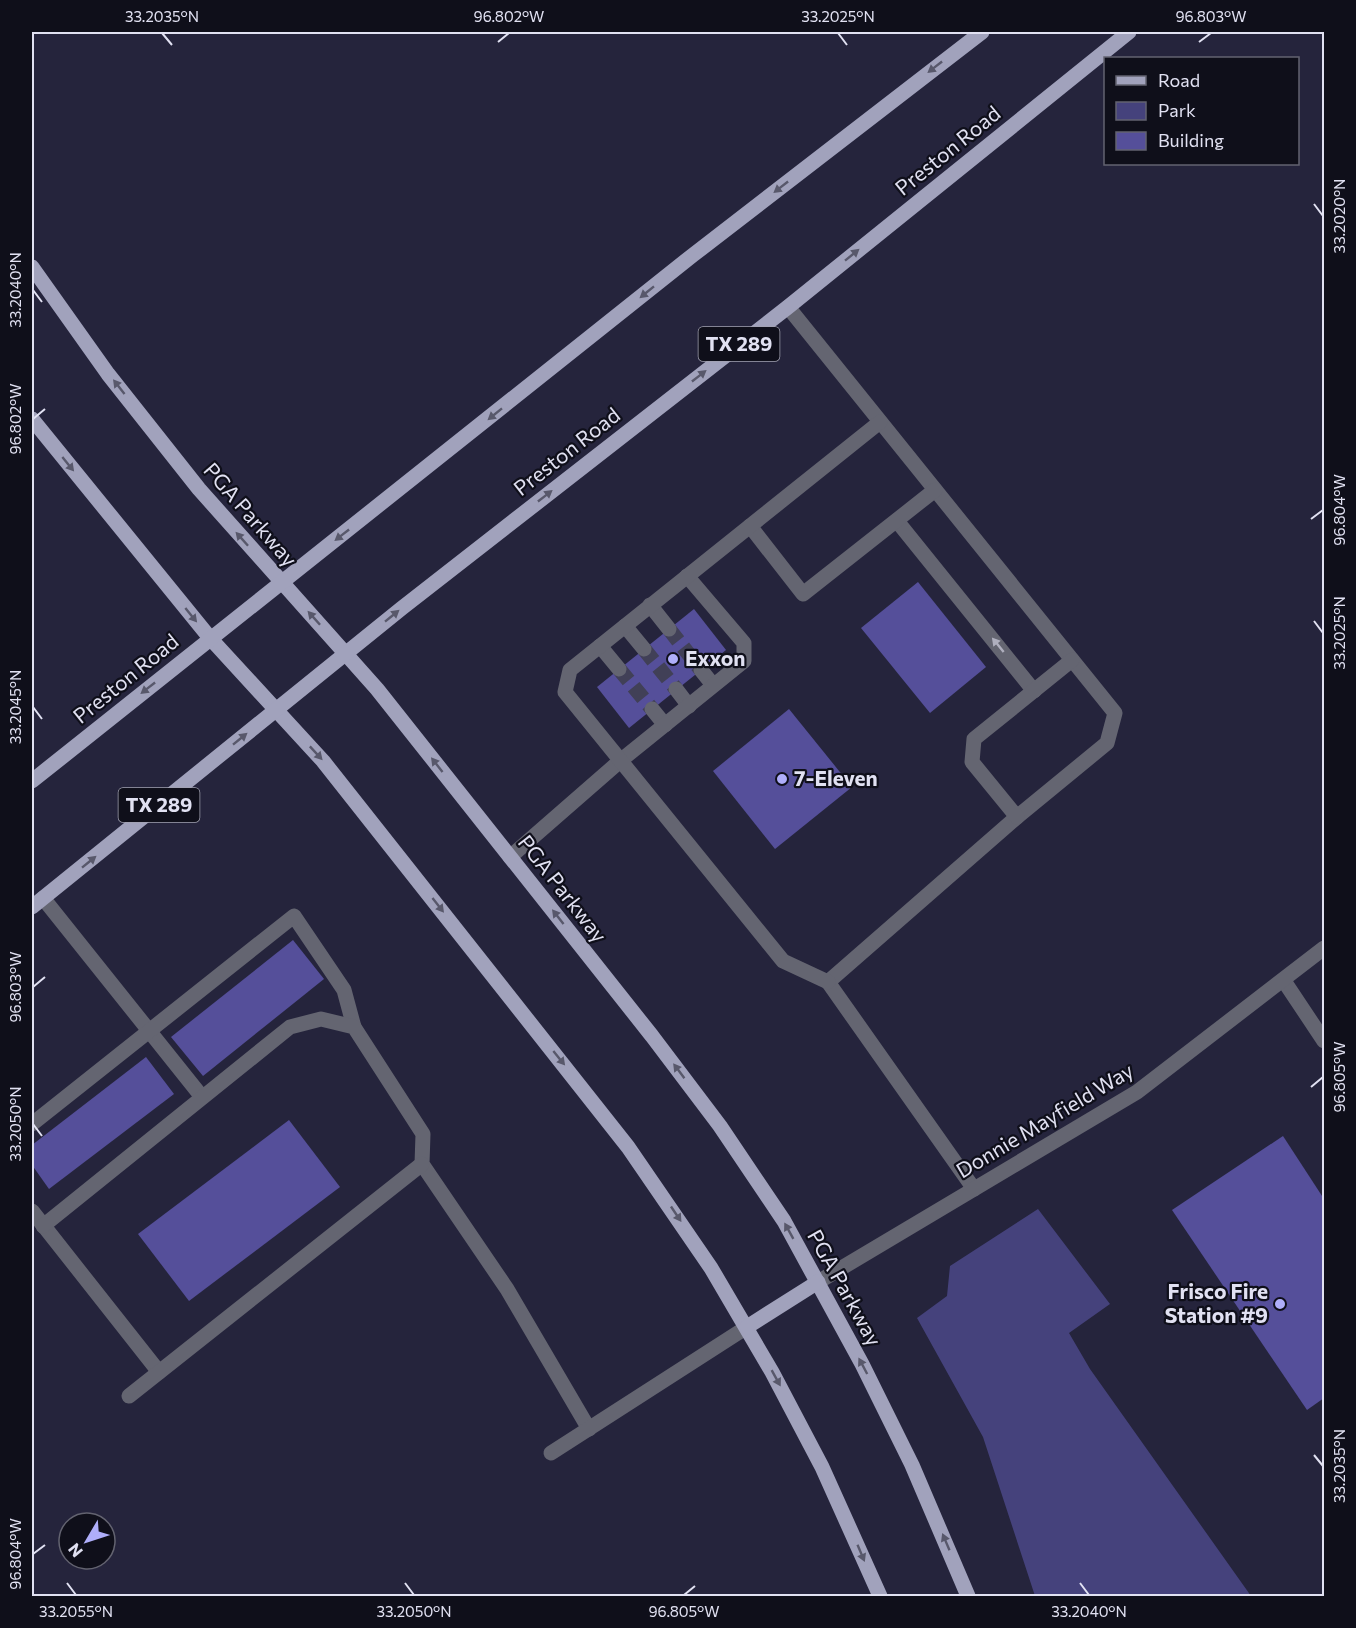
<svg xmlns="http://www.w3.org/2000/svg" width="1356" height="1628" viewBox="0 0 1356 1628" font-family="Commissioner,sans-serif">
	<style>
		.green { fill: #45427c }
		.building { fill: #554f9a }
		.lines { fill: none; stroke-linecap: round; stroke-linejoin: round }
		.minor-tunnel { stroke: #414057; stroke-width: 15; stroke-dasharray: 15 8; stroke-linecap: butt }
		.minor { stroke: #646571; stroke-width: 15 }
		.major { stroke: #a1a2bc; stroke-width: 15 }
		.oneway { fill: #58586b }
		.oneway2 { fill: #afafbe }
		.ticks { fill: none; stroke: #e1e1f2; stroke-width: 2 }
		.poi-dot { fill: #afaefa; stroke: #0f0f1a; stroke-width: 2 }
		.labels { text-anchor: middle; stroke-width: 4.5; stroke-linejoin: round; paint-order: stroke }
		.shield { fill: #0f0f1a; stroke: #a2a2b1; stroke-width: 1.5 }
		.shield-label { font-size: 20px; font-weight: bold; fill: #e1e1f2 }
		.street-label { font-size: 21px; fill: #e1e1f2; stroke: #0f0f1a }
		.poi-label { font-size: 21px; font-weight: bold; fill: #e1e1f2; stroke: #0f0f1a; text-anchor: start }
		.neatline { fill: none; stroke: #e1e1f2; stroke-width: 2 }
		.ticks-label { font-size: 15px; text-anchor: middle; fill: #e1e1f2 }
	</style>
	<rect width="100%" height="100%" fill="#25243c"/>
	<path class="green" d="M 1038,1209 L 1110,1304 L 1069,1333 L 1090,1369 L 1251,1596 L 1035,1596 L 983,1437 L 917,1318 L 947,1296 L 950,1266 Z"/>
	<g class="building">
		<path d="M 918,582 L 986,667 L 930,713 L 861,628 Z"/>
		<path d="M 694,609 L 726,650 L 629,728 L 597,687 Z"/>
		<path d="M 789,709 L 852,787 L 775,849 L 713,771 Z"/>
		<path d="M 293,940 L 324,979 L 203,1076 L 171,1037 Z"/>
		<path d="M 146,1057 L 174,1094 L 49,1189 L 32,1165 L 32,1145 Z"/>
		<path d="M 289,1120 L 340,1187 L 189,1301 L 138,1234 Z"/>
		<path d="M 1283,1136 L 1324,1199 L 1324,1398 L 1307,1410 L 1172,1210 Z"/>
	</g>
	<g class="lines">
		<g class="minor-tunnel">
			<path d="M 669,629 L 701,670"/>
			<path d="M 644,649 L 676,689"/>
			<path d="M 619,669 L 652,709"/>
		</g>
		<g class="minor">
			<path d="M 788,307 L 1115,713 L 1107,743 L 1017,817 L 828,982 L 974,1189"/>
			<path d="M 897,521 L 1034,691"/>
			<path d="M 750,526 L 803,594 L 935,490"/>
			<path d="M 650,605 L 669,629"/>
			<path d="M 625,626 L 644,649"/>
			<path d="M 600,646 L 619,669"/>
			<path d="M 701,670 L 713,685"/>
			<path d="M 676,689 L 689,706"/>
			<path d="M 652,709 L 665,725"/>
			<path d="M 1017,817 L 972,762 L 974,739 L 1072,660"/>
			<path d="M 510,857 L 620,761 L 744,661 L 744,643 L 687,576"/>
			<path d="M 43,898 L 202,1097"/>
			<path d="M 1284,981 L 1324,1041"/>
			<path d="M 828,982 L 783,961 L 565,692 L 570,670 L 880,422"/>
			<path d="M 32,1124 L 294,916 L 344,990 L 354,1027"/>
			<path d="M 32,1211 L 159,1372"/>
			<path d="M 43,1226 L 290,1027 L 321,1019 L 354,1027 L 423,1134 L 422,1164 L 507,1289 L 589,1429"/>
			<path d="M 818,1282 L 1137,1092 L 1324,948"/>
			<path d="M 129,1396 L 422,1164"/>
			<path d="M 551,1453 L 747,1327"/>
		</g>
		<g class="major">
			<path d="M 32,267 L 108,374 L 199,489 L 377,689 L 652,1036 L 720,1126 L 784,1221 L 862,1364 L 912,1465 L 968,1596"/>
			<path d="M 32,419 L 210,638 L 323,761 L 628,1147 L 711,1268 L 772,1372 L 822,1467 L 880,1596"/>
			<path d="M 32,781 L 693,255 L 982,32"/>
			<path d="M 32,907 L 402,608 L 788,307 L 1129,32"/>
			<path d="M 747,1327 L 818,1282"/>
		</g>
	</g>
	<defs><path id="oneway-solid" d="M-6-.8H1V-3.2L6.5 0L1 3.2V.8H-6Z" transform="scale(1.5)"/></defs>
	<g class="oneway">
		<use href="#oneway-solid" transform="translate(935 67) rotate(142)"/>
		<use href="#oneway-solid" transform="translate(781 187) rotate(142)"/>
		<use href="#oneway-solid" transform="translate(852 255) rotate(-39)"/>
		<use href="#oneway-solid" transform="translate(647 292) rotate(141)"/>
		<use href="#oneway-solid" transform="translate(699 376) rotate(-38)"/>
		<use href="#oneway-solid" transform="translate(119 387) rotate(-128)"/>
		<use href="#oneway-solid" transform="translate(495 414) rotate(141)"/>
		<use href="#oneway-solid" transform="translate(68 464) rotate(51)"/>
		<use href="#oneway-solid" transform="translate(545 496) rotate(-38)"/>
		<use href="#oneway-solid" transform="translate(342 535) rotate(142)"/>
		<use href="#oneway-solid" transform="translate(242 539) rotate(-132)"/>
		<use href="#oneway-solid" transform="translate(191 615) rotate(51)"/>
		<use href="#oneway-solid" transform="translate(392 616) rotate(-39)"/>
		<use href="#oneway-solid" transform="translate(314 618) rotate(-132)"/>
		<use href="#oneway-solid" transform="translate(148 688) rotate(142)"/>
		<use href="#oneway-solid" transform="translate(240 739) rotate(-39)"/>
		<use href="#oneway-solid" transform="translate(316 753) rotate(47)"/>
		<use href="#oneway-solid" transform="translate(437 765) rotate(-128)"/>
		<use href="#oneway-solid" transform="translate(89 862) rotate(-39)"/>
		<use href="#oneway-solid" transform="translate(438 905) rotate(52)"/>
		<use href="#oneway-solid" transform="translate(558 917) rotate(-128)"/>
		<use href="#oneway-solid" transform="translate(559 1058) rotate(51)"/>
		<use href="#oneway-solid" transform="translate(679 1071) rotate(-127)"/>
		<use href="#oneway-solid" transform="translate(676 1214) rotate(56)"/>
		<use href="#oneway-solid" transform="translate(789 1231) rotate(-119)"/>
		<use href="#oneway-solid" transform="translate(863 1366) rotate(-118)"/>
		<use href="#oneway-solid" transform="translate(776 1378) rotate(61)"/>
		<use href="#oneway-solid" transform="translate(946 1542) rotate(-113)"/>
		<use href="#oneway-solid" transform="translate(861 1553) rotate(67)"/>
	</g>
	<use class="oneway2" href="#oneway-solid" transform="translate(998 645) rotate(-129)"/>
	<path class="ticks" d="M 162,33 L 172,45M 838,33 L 847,45M 498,42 L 509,33M 1199,42 L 1211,33M 1314,204 L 1323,216M 33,290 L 42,302M 33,419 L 45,409M 1311,519 L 1323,510M 1314,621 L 1323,633M 33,707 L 42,719M 33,987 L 45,977M 1311,1087 L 1323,1077M 33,1124 L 42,1136M 1314,1455 L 1323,1466M 33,1554 L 45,1545M 67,1583 L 76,1595M 405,1583 L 414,1595M 1080,1583 L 1089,1595M 684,1595 L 695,1586"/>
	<g class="poi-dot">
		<circle cx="673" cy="659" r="6"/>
		<circle cx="782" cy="779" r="6"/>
		<circle cx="1280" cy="1304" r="6"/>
	</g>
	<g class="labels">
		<g class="shield">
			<rect x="698.5" y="327" width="81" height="34" rx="4.5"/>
			<rect x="118.5" y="788" width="81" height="34" rx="4.5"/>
		</g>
		<g class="shield-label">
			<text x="739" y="351">TX 289</text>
			<text x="159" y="812">TX 289</text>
		</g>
		<g class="street-label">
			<text transform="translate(948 151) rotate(-39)" y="7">Preston Road</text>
			<text transform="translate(567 452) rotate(-38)" y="7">Preston Road</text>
			<text transform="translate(250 515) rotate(49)" y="7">PGA Parkway</text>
			<text transform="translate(126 679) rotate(-39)" y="7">Preston Road</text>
			<text transform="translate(562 889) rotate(52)" y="7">PGA Parkway</text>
			<text transform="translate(1045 1121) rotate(-31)" y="7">Donnie Mayfield Way</text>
			<text transform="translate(844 1288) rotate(61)" y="7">PGA Parkway</text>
		</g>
		<g class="poi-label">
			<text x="685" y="666">Exxon</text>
			<text x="794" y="786">7-Eleven</text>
			<text x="1268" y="1299" text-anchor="end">Frisco Fire<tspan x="1268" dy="24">Station #9</tspan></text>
		</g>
	</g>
	<rect width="1356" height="1628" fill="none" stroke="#0f0f1a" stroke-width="66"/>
	<rect x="1104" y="57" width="195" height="108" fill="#0f0f1a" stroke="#636370" stroke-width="1.5"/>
	<rect x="1116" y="76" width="30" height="9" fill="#a1a2bc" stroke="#636370" stroke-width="1.5"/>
	<text x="1158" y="87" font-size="18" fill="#e1e1f2">Road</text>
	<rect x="1116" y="102" width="30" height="18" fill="#45427c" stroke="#636370" stroke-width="1.5"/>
	<text x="1158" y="117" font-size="18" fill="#e1e1f2">Park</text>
	<rect x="1116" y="132" width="30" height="18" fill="#554f9a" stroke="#636370" stroke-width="1.5"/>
	<text x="1158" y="147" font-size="18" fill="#e1e1f2">Building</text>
	<g transform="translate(87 1541) rotate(231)"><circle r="28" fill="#0f0f1a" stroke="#636370" stroke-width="1.5"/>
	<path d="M0-4.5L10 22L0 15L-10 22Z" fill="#afaefa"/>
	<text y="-9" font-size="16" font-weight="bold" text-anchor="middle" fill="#e1e1f2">N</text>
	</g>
	<rect x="33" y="33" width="1290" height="1562" class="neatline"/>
	<g class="ticks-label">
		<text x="162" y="22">33.2035°N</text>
		<text x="509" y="22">96.802°W</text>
		<text x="838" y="22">33.2025°N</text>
		<text x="1211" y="22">96.803°W</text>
		<text transform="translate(1340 216) rotate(-90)" y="5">33.2020°N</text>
		<text transform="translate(16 290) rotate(-90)" y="5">33.2040°N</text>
		<text transform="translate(16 419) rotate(-90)" y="5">96.802°W</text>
		<text transform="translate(1340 510) rotate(-90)" y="5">96.804°W</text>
		<text transform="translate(1340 633) rotate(-90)" y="5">33.2025°N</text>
		<text transform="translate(16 707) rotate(-90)" y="5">33.2045°N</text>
		<text transform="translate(16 987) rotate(-90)" y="5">96.803°W</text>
		<text transform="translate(1340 1077) rotate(-90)" y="5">96.805°W</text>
		<text transform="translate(16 1124) rotate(-90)" y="5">33.2050°N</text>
		<text transform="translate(1340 1466) rotate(-90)" y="5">33.2035°N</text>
		<text transform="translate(16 1554) rotate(-90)" y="5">96.804°W</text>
		<text x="76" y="1617">33.2055°N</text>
		<text x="414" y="1617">33.2050°N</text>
		<text x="684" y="1617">96.805°W</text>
		<text x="1089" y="1617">33.2040°N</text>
	</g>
</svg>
